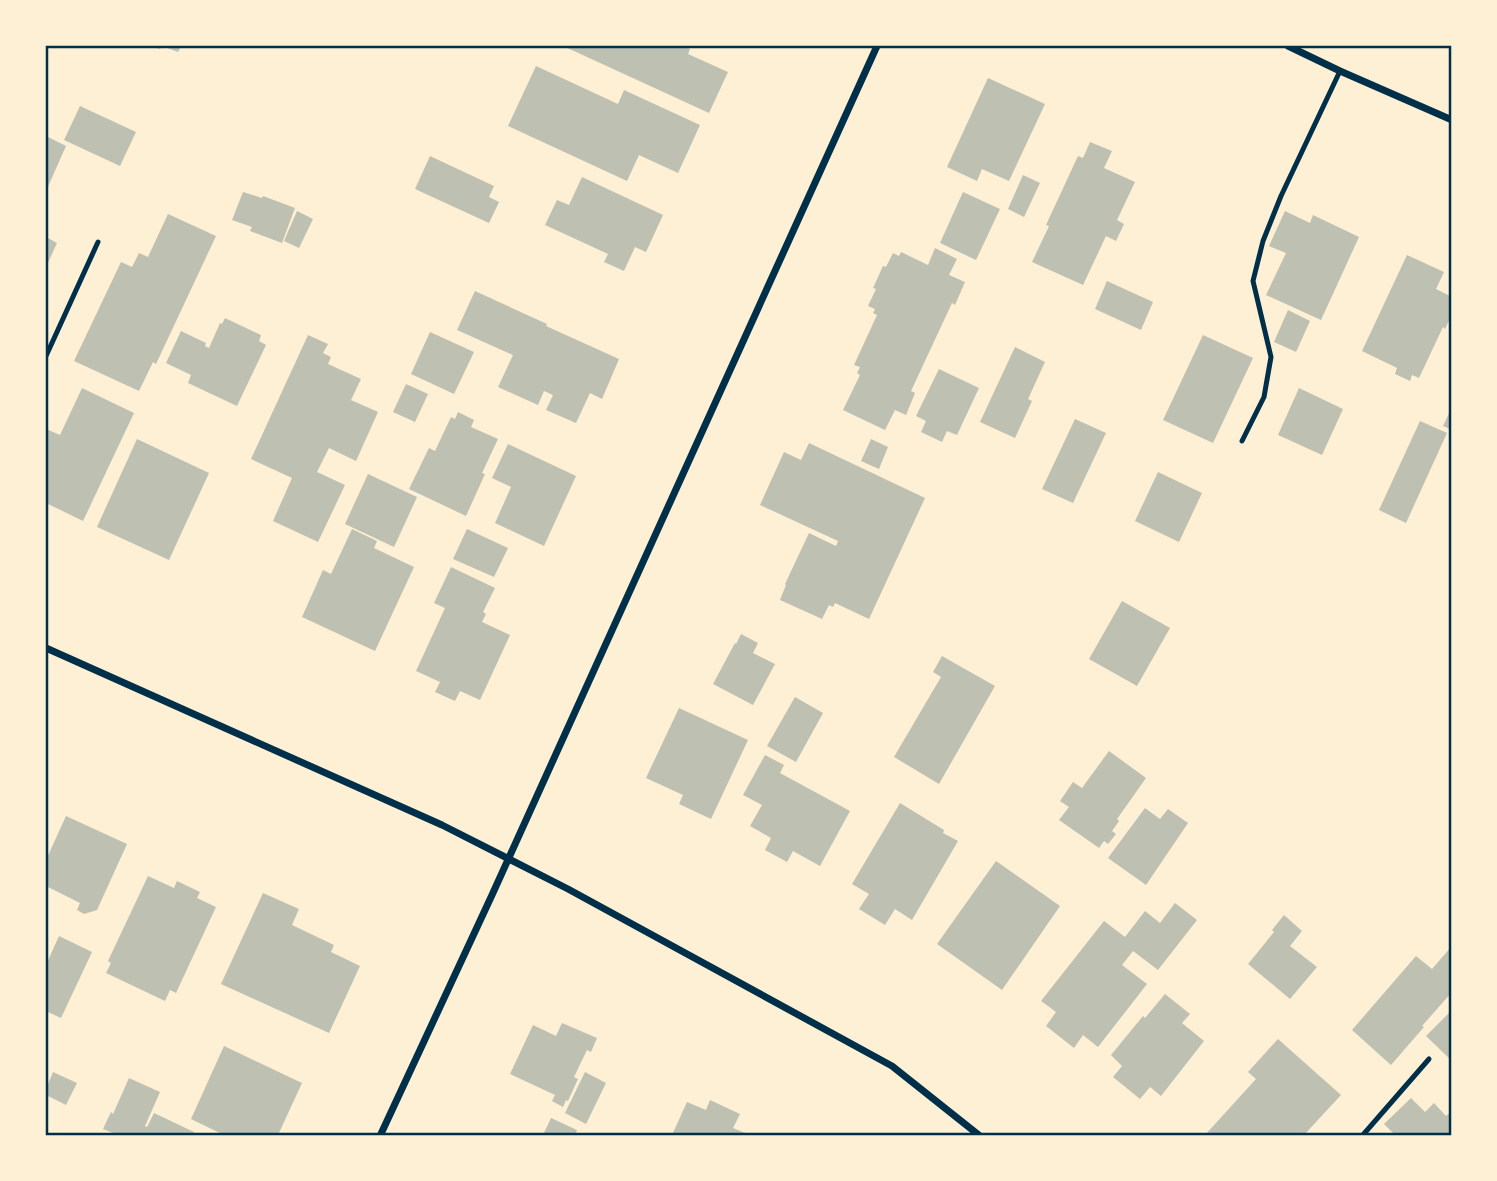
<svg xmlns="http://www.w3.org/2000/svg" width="1497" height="1181" viewBox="0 0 1497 1181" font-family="'Exo 2',sans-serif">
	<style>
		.building { fill: #bec0b2 }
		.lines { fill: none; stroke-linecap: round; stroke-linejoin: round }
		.service { stroke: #003049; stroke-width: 5 }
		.minor { stroke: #003049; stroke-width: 7 }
		.neatline { fill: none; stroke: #003049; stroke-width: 2.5 }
	</style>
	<rect width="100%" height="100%" fill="#fdf0d5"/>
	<g class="building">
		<path d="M 151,46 L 181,46 L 178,52 L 162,46 L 160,49 Z"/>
		<path d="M 563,46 L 689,46 L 688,48 L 690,49 L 688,54 L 728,72 L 709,113 Z"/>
		<path d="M 536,66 L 618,104 L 624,90 L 700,125 L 678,173 L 639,155 L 627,181 L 508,126 Z"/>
		<path d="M 988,78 L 1045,104 L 1009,181 L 982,169 L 977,181 L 947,167 Z"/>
		<path d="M 80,106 L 136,132 L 120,166 L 64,140 Z"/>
		<path d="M 46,136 L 66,146 L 46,191 Z"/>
		<path d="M 1090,142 L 1112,151 L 1104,168 L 1135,182 L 1117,220 L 1124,224 L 1116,241 L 1106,236 L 1083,285 L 1032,262 L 1049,226 L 1046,225 L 1078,156 L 1083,158 Z"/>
		<path d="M 430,156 L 494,186 L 489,197 L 499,202 L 489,223 L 415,189 Z"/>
		<path d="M 1023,175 L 1040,183 L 1024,217 L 1008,209 Z"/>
		<path d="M 582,177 L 663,215 L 646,252 L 635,247 L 624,271 L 604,262 L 608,254 L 545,225 L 557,200 L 569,205 Z"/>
		<path d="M 243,192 L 262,198 L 263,196 L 295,208 L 282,243 L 250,231 L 252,227 L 232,220 Z"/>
		<path d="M 963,192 L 1000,209 L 976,260 L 940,243 Z"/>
		<path d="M 297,211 L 313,219 L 299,248 L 284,241 Z"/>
		<path d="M 1285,211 L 1310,223 L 1313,215 L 1359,237 L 1321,320 L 1266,295 L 1286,253 L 1269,246 Z"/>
		<path d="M 168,214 L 216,236 L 156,364 L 153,362 L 139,391 L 74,361 L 121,262 L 132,267 L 139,253 L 148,257 Z"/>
		<path d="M 46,237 L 57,243 L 46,267 Z"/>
		<path d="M 935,248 L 957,259 L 949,275 L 965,282 L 955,305 L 952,303 L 911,391 L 915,393 L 906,415 L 895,410 L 885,430 L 843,410 L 860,375 L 857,373 L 860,367 L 854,365 L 877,315 L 873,313 L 875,309 L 868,306 L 876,289 L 873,288 L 883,266 L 886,267 L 893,253 L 899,256 L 901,252 L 928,265 Z"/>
		<path d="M 1407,255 L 1444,272 L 1436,289 L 1452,297 L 1452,314 L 1445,329 L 1443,327 L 1419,378 L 1412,375 L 1410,381 L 1395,374 L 1397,368 L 1362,351 Z"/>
		<path d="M 1107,281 L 1153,302 L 1141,330 L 1095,309 Z"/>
		<path d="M 475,291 L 547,324 L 546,326 L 619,359 L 602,399 L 590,393 L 576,423 L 546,410 L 553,395 L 544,391 L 538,405 L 498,387 L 513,355 L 457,330 Z"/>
		<path d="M 1288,310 L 1310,321 L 1296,352 L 1274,342 Z"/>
		<path d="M 225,318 L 261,335 L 259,341 L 266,345 L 237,406 L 188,383 L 191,375 L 166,363 L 181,331 L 206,343 L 205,346 L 209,348 L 220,323 L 222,324 Z"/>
		<path d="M 430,332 L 474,352 L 454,394 L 411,374 Z"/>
		<path d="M 308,335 L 328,344 L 323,353 L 331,357 L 328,364 L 361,379 L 351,400 L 378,412 L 356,461 L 329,448 L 317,472 L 345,485 L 318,542 L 273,521 L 292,478 L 251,459 Z"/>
		<path d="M 1203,335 L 1253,358 L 1213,443 L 1163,420 Z"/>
		<path d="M 1015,347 L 1045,362 L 1028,399 L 1032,401 L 1015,438 L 980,422 Z"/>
		<path d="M 939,369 L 979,388 L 957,435 L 947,431 L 942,442 L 921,432 L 926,421 L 916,416 Z"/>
		<path d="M 406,384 L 428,394 L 415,422 L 393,412 Z"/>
		<path d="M 82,388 L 134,413 L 83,521 L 46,503 L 46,429 L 60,435 Z"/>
		<path d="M 1299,388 L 1343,409 L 1322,455 L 1278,435 Z"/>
		<path d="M 1452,407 L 1452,430 L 1443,426 Z"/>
		<path d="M 458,412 L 474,420 L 471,427 L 498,439 L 482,473 L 485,474 L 466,516 L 409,489 L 429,448 L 435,451 L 451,417 L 455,419 Z"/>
		<path d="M 1075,419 L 1106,433 L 1073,503 L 1042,489 Z"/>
		<path d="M 1420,421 L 1447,433 L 1406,523 L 1379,510 Z"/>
		<path d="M 137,439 L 209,473 L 169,560 L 97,527 Z"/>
		<path d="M 871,439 L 888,447 L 879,469 L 861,461 Z"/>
		<path d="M 809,443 L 925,498 L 869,619 L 835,603 L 833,607 L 829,605 L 822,619 L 780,600 L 786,585 L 785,584 L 809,533 L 836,546 L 838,541 L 760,505 L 784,452 L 801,460 Z"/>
		<path d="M 508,444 L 576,476 L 544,546 L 495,523 L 511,487 L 492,478 Z"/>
		<path d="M 1158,472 L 1202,493 L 1179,542 L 1135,521 Z"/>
		<path d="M 368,474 L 417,497 L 394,547 L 345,524 Z"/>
		<path d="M 352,529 L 377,541 L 374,548 L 414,567 L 375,651 L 302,617 L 323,570 L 331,574 Z"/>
		<path d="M 467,529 L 508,548 L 494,577 L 453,559 Z"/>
		<path d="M 451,567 L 495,588 L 483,612 L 486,614 L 482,622 L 510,635 L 480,700 L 460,691 L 455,701 L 435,692 L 440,682 L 416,671 L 445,608 L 434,603 Z"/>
		<path d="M 1122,601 L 1170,628 L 1137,686 L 1089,659 Z"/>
		<path d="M 741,634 L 758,643 L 753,653 L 775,664 L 753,705 L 713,684 L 735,643 L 736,644 Z"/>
		<path d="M 942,656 L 995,686 L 939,784 L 894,757 L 941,677 L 933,672 Z"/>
		<path d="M 795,697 L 823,713 L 796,762 L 767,746 Z"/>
		<path d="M 679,708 L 748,740 L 711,819 L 679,804 L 683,795 L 646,778 Z"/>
		<path d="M 1109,751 L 1146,778 L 1117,819 L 1119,821 L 1112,831 L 1116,834 L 1108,844 L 1104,841 L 1099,848 L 1059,820 L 1069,807 L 1060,801 L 1073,782 L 1082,788 Z"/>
		<path d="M 765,755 L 784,765 L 780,773 L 850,811 L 820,866 L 793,851 L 787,862 L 765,850 L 771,838 L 750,826 L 762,805 L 743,795 Z"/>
		<path d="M 900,803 L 944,830 L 943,833 L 958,841 L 912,920 L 895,909 L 885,925 L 859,909 L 869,894 L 852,884 Z"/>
		<path d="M 1145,808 L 1160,819 L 1168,809 L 1188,823 L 1146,885 L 1108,858 Z"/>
		<path d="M 66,816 L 127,844 L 97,910 L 84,914 L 77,910 L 80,903 L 46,886 L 46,860 Z"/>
		<path d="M 996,861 L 1060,906 L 1002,990 L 937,944 Z"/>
		<path d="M 148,876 L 174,888 L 177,881 L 200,892 L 197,898 L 216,907 L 176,993 L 170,990 L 165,1001 L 106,973 L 111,963 L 108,961 Z"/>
		<path d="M 263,893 L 299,909 L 292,925 L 334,945 L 331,952 L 360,966 L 329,1033 L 221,984 Z"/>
		<path d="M 1175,903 L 1197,920 L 1158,970 L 1133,951 L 1122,965 L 1147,984 L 1098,1047 L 1083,1035 L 1074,1048 L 1046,1026 L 1056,1012 L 1041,1001 L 1104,921 L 1125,937 L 1145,911 L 1160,923 Z"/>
		<path d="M 1284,915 L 1302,931 L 1290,946 L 1317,967 L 1290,999 L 1248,964 L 1274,932 L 1272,930 Z"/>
		<path d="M 59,936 L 92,952 L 61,1018 L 46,1011 L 46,965 Z"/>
		<path d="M 1452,946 L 1452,992 L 1422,1026 L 1424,1027 L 1391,1065 L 1352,1030 L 1416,956 L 1432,969 Z"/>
		<path d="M 1165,994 L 1190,1014 L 1182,1023 L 1204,1041 L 1161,1096 L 1150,1087 L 1140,1099 L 1113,1077 L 1122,1066 L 1111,1055 L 1143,1016 L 1145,1018 Z"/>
		<path d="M 1452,1010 L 1452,1061 L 1426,1036 Z"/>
		<path d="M 562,1023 L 597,1038 L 591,1052 L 587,1050 L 574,1077 L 578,1079 L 568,1101 L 566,1100 L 563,1107 L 552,1101 L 555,1095 L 510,1074 L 533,1025 L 556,1036 Z"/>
		<path d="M 1278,1039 L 1341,1095 L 1304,1135 L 1205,1135 L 1256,1079 L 1248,1072 Z"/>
		<path d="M 224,1046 L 302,1083 L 278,1135 L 224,1135 L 191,1119 Z"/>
		<path d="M 53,1072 L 77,1083 L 66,1105 L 46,1095 L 46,1089 Z"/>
		<path d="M 585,1072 L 606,1083 L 586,1124 L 565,1113 Z"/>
		<path d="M 129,1078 L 160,1092 L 145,1126 L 147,1127 L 154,1113 L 194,1132 L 192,1135 L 118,1135 L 103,1129 L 111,1112 L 113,1114 Z"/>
		<path d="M 1411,1098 L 1425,1112 L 1434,1103 L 1446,1116 L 1452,1111 L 1452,1135 L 1395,1135 L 1384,1124 Z"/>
		<path d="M 710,1100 L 740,1114 L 733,1128 L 750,1135 L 672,1135 L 687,1102 L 706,1110 Z"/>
		<path d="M 551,1118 L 577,1130 L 575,1135 L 543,1135 Z"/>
	</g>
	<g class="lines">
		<g class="service">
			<path d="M 46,356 L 98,242"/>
			<path d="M 1242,441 L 1264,397 L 1271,357 L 1253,281 L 1263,241 L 1281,196 L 1340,71"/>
			<path d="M 1362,1136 L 1429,1059"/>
		</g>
		<g class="minor">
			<path d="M 1288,46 L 1340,71 L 1452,120"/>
			<path d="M 46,648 L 442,825 L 568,889 L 892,1066 L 980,1136"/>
			<path d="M 380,1136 L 492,895 L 877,46"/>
		</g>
	</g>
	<rect width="1497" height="1181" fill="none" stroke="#fdf0d5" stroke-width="94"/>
	<rect x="47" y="47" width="1403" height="1087" class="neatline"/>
</svg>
